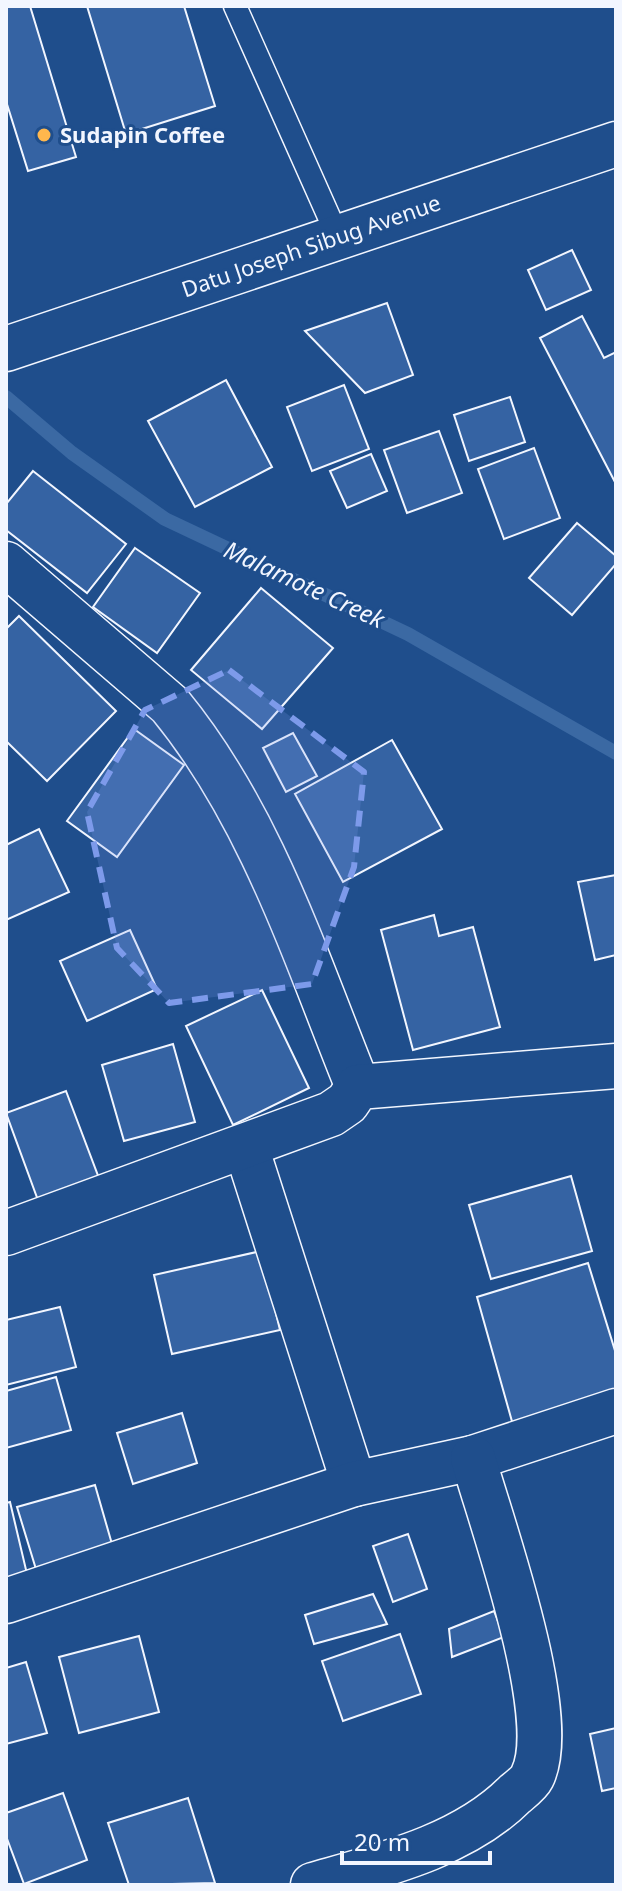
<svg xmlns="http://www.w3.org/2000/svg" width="622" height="1891" viewBox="0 0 622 1891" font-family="'Noto Sans',sans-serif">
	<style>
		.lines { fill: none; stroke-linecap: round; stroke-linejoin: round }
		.stream { stroke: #3b69a3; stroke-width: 14 }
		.building { fill: #3563a3; stroke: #f2f6ff; stroke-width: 2 }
		.lane-casing { stroke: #f2f6ff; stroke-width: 25 }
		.street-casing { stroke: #f2f6ff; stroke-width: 47 }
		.secondary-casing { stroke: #f2f6ff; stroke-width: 47 }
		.lane { stroke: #1f4e8c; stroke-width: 22 }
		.street { stroke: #1f4e8c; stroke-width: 44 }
		.secondary { stroke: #1f4e8c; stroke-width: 44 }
		.marked { fill: #7d9aea; fill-opacity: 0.2; stroke: #7d9aea; stroke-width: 6; stroke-dasharray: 16 10; stroke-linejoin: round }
		.poi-dot { fill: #ffb74d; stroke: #1f4e8c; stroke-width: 3 }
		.labels { text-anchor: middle; stroke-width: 6; stroke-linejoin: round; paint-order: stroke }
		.poi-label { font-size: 22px; font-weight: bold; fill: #f2f6ff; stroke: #1f4e8c; text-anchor: start }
		.street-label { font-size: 22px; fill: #f2f6ff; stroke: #1f4e8c }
		.water-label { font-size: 24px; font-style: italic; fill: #f2f6ff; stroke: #1f4e8c }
	</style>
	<rect width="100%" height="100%" fill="#1f4e8c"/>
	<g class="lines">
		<path class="stream" d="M 6,397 L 72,453 L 165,519 L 408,634 L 616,753"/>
	</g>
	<g class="building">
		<path d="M 6,6 L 30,6 L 76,157 L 28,171 L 6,101 Z"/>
		<path d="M 87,6 L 184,6 L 215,106 L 126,134 Z"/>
		<path d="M 572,250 L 591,290 L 546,310 L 528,270 Z"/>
		<path d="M 387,303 L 413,375 L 365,393 L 305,331 Z"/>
		<path d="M 582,316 L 604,358 L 616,352 L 616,484 L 540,338 Z"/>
		<path d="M 226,380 L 272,467 L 195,507 L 148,421 Z"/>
		<path d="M 344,385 L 369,449 L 312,471 L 287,407 Z"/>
		<path d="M 510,397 L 525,442 L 469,461 L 454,415 Z"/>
		<path d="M 439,431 L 462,493 L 407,513 L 384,450 Z"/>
		<path d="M 534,448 L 560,518 L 504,539 L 478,469 Z"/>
		<path d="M 371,454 L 387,491 L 347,508 L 330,471 Z"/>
		<path d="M 33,471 L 126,544 L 87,593 L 6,530 L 6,504 Z"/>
		<path d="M 577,523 L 616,556 L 616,564 L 572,615 L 529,578 Z"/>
		<path d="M 135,548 L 200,593 L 157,653 L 93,607 Z"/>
		<path d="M 261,588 L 333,648 L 262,729 L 191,670 Z"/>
		<path d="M 19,616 L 116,711 L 47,781 L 6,741 L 6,629 Z"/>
		<path d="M 134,729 L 184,765 L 117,857 L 67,821 Z"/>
		<path d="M 293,733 L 317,776 L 286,792 L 263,748 Z"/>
		<path d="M 392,740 L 442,829 L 343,882 L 295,794 Z"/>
		<path d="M 39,829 L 69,892 L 6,920 L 6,845 Z"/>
		<path d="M 616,875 L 616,955 L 595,960 L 578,882 Z"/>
		<path d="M 434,915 L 439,936 L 473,927 L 500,1027 L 413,1050 L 381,930 Z"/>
		<path d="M 130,930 L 157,989 L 87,1021 L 60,961 Z"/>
		<path d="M 262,990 L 309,1088 L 233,1125 L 186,1026 Z"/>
		<path d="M 173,1044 L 195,1122 L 124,1141 L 102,1065 Z"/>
		<path d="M 66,1091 L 100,1181 L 39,1203 L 6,1113 Z"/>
		<path d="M 571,1176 L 592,1251 L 491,1279 L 469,1205 Z"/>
		<path d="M 261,1251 L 280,1330 L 172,1354 L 154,1275 Z"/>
		<path d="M 588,1263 L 616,1354 L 616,1391 L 513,1425 L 477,1297 Z"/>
		<path d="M 60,1307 L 76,1367 L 6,1385 L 6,1320 Z"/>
		<path d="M 56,1377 L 71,1430 L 6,1448 L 6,1391 Z"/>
		<path d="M 182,1413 L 197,1463 L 133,1484 L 117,1433 Z"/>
		<path d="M 95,1485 L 116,1558 L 39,1579 L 17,1507 Z"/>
		<path d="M 10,1502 L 27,1574 L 6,1579 L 6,1503 Z"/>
		<path d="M 408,1534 L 427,1589 L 393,1602 L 373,1546 Z"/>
		<path d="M 373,1594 L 387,1624 L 314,1644 L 305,1615 Z"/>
		<path d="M 494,1611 L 504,1637 L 452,1657 L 449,1629 Z"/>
		<path d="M 400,1634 L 421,1694 L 343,1721 L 322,1661 Z"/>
		<path d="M 139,1636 L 159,1712 L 79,1733 L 59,1657 Z"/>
		<path d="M 26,1662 L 47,1733 L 6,1744 L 6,1668 Z"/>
		<path d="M 616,1728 L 616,1788 L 602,1791 L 590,1734 Z"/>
		<path d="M 63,1793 L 87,1860 L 24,1884 L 6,1836 L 6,1813 Z"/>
		<path d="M 188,1798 L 215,1883 L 129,1885 L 108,1823 Z"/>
	</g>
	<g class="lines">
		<defs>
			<path id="lane" d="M 235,6 L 338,237"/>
			<g id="street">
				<path d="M 6,564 L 170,705 C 261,816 305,956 358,1087"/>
				<path d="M 246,1147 L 354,1484"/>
				<path d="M 6,1233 L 331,1114 L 347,1103 L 358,1087 L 616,1066"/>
				<path d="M 6,1601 L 354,1484 L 473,1458 L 616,1411"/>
				<path d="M 313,1885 C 383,1865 463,1846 515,1794 C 521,1789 529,1783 532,1777 C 562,1718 492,1525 473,1458"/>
			</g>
			<path id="secondary" d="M 6,349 L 616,144"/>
		</defs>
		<use href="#lane" class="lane-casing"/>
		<use href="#street" class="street-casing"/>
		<use href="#secondary" class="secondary-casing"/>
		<use href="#lane" class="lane"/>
		<use href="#street" class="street"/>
		<use href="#secondary" class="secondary"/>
	</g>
	<path class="marked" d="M 229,670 L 364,772 L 354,867 L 312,984 L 169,1003 L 117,948 L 87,812 L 145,710 Z"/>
	<circle class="poi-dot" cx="44" cy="135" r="8"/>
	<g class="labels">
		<g class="poi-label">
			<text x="60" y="143">Sudapin Coffee</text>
		</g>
		<g class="street-label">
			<text transform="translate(311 246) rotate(-19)" y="8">Datu Joseph Sibug Avenue</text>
		</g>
		<g class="water-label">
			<text transform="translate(304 585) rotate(25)" y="8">Malamote Creek</text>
		</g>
	</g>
	<rect width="622" height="1891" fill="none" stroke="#f2f6ff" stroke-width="16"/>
	<path d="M342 1851v12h148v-12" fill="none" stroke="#f2f6ff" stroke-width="4"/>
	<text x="354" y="1851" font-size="24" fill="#f2f6ff" stroke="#1f4e8c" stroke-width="6" paint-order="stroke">20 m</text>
</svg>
